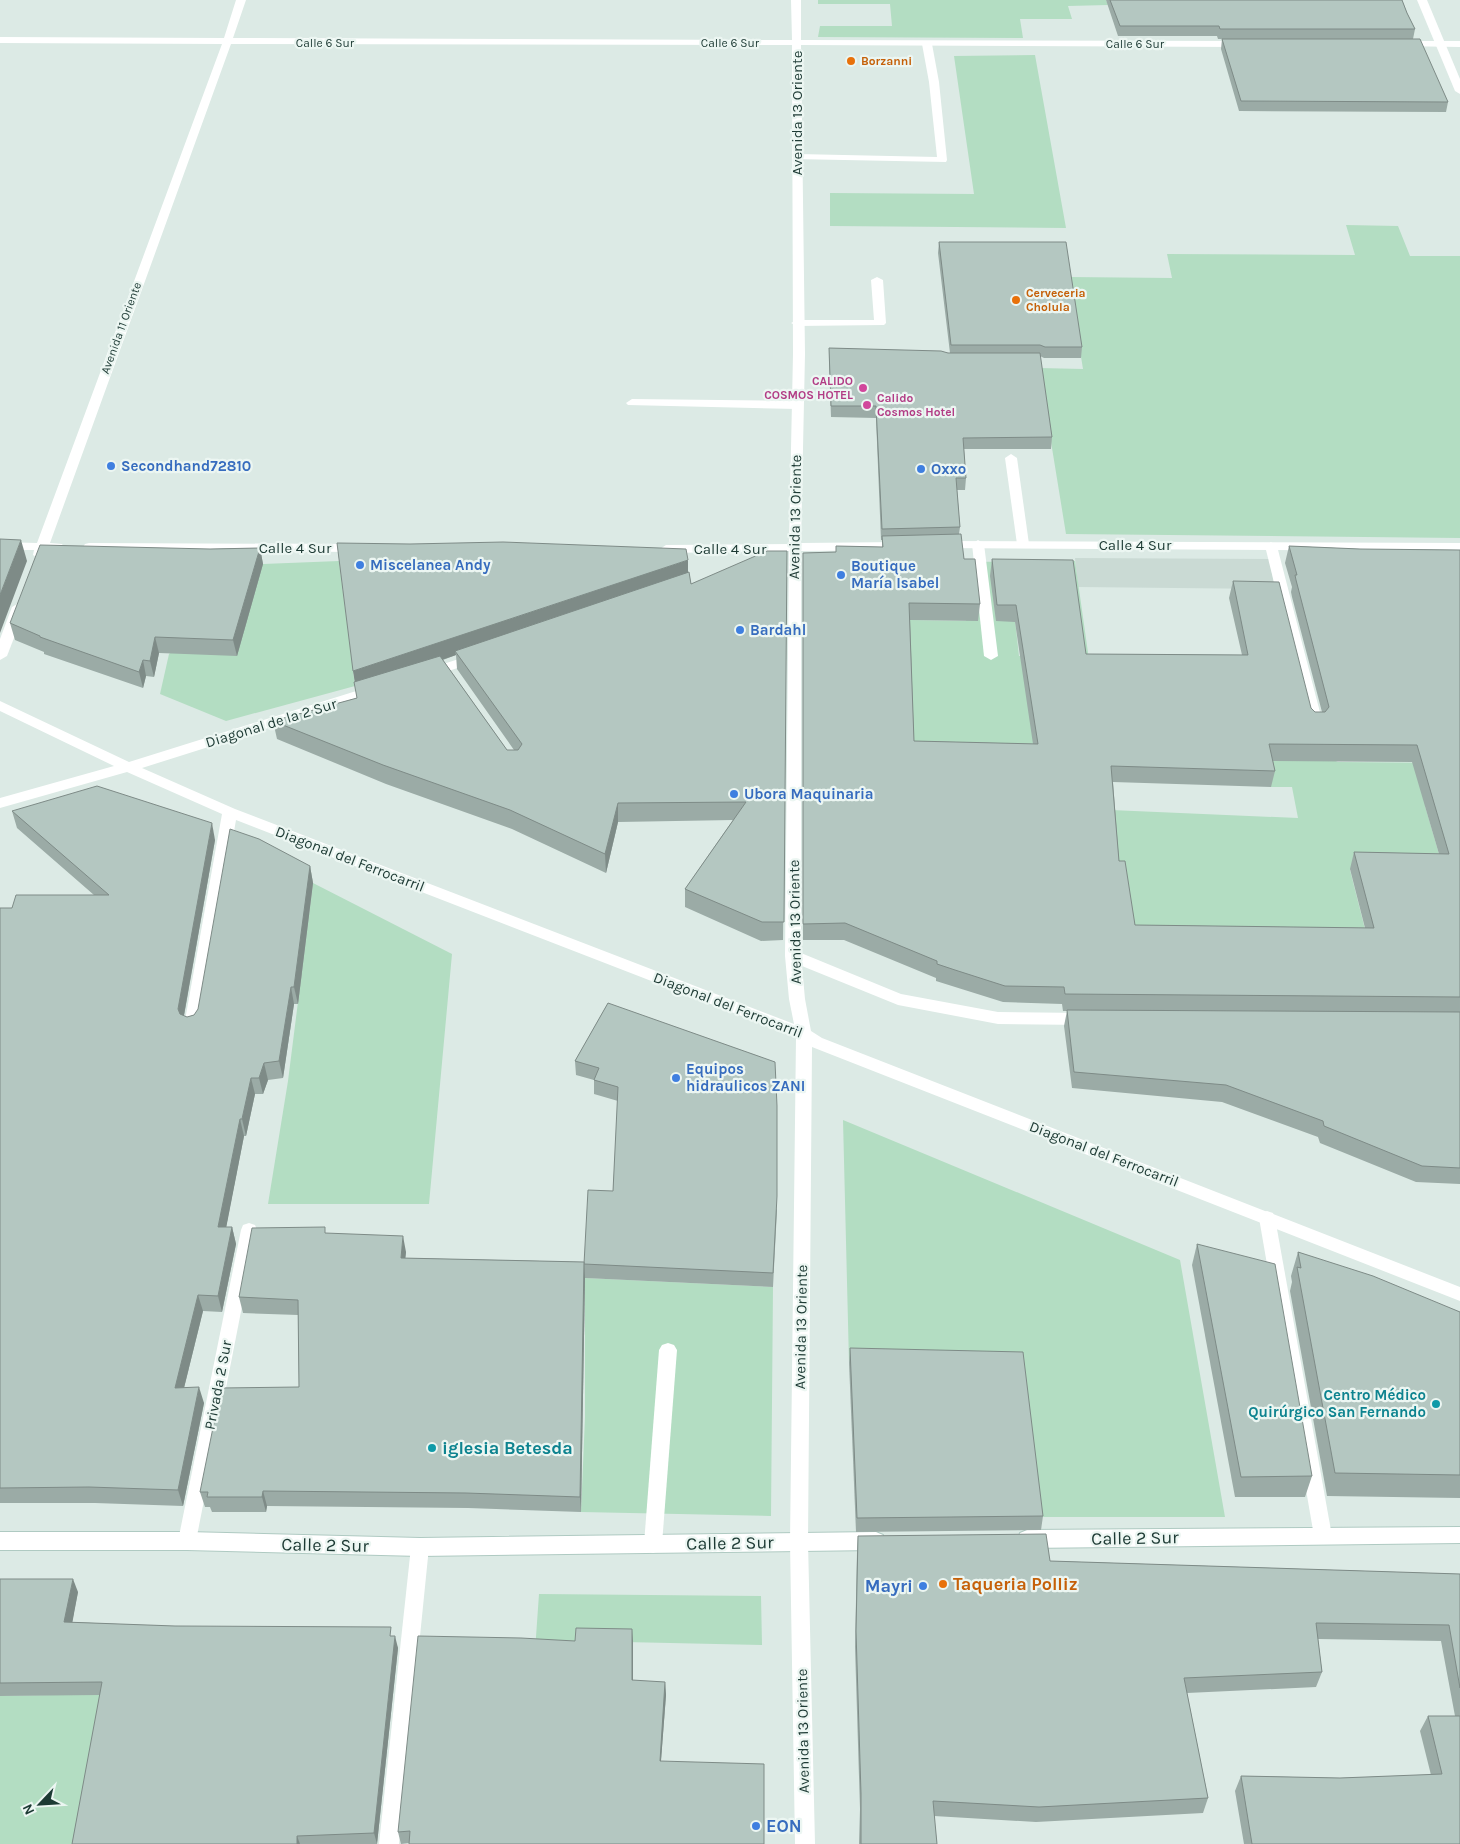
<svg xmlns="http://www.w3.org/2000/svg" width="1460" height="1844" viewBox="0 0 1460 1844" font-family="Karla,sans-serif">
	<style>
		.built { fill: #cadad4 }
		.green { fill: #b3ddc2; fill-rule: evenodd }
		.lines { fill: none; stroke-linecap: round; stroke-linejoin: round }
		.secondary-casing { stroke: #afcac2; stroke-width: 2 }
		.service { fill: #fff; fill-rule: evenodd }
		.minor { fill: #fff; fill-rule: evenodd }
		.tertiary { fill: #fff; fill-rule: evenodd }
		.secondary { fill: #fff; fill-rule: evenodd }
		.wall { fill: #9baba6; fill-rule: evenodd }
		.shaded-wall { fill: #7e8b87 }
		.building { fill: #b4c7c1; stroke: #7e8b87; fill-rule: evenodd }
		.food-dot { fill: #e8710a; stroke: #ecf6f2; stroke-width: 2 }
		.hotel-dot { fill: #d1479c; stroke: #ecf6f2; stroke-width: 2 }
		.shop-dot { fill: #3f7fe0; stroke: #ecf6f2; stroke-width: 2 }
		.culture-dot { fill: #0f9aa8; stroke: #ecf6f2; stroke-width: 2 }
		.labels { text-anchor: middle; stroke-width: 4.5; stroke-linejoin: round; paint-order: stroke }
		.far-street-label { font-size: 12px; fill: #1d3a34; stroke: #ecf6f2 }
		.far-food-label { font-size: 12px; font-weight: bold; fill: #c56008; stroke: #ecf6f2; text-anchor: start }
		.far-hotel-label { font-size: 12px; font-weight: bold; fill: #b23c85; stroke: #ecf6f2; text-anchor: end }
		.street-label { font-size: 15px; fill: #1d3a34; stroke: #ecf6f2 }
		.shop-label { font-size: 15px; font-weight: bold; fill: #366cbe; stroke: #ecf6f2; text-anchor: start }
		.culture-label { font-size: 15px; font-weight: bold; fill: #0d838f; stroke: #ecf6f2; text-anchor: end }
		.near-culture-label { font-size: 18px; font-weight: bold; fill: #0d838f; stroke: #ecf6f2; text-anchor: start }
		.near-street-label { font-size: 18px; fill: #1d3a34; stroke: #ecf6f2 }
		.near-food-label { font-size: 18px; font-weight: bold; fill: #c56008; stroke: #ecf6f2; text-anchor: start }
		.near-shop-label { font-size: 18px; font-weight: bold; fill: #366cbe; stroke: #ecf6f2; text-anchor: end }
	</style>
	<rect width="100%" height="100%" fill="#dceae5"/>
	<path class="built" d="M 1075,558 L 1269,559 L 1275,589 L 1078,587 Z"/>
	<g class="green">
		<path d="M 818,0 L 1106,0 L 1108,5 L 1068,6 L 1072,19 L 1020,19 L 1023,38 L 818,37 L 820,26 L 892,26 L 890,4 L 818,4 Z"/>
		<path d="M 1035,55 L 1066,228 L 830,226 L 830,193 L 974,194 L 954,56 Z"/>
		<path d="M 1346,225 L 1398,226 L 1410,256 L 1460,256 L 1460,538 L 1066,534 L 1039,368 L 1083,369 L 1068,277 L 1172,278 L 1167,254 L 1355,255 Z"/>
		<path d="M 339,561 L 355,686 L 226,721 L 160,694 L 169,654 L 263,564 Z"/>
		<path d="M 1075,561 L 1098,723 L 1035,760 L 913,758 L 909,658 L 910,620 L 966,621 L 961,562 ZM 1010,576 L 1082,656 L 1019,656 Z"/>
		<path d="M 1259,730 L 1338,762 L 1460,763 L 1425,806 L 1441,861 L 1350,870 L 1369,945 L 1132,941 L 963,783 L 1111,810 L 1298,818 L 1292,787 L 1271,787 Z"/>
		<path d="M 313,883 L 452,954 L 429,1204 L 268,1204 L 288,1081 Z"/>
		<path d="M 843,1120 L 1180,1260 L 1225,1517 L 1039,1517 L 1020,1367 L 849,1363 Z"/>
		<path d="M 585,1278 L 773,1287 L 771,1516 L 581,1512 L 585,1417 Z"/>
		<path d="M 539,1594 L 761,1596 L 762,1645 L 578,1641 L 535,1651 Z"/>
		<path d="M 107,1694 L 80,1844 L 0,1844 L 0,1696 Z"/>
	</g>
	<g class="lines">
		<defs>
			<g id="secondary">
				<path d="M 1460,1527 L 1460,1543 L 1027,1548 L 1020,1545 L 1018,1539 L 1020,1533 L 1027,1530 Z"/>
				<path d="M 0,1532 L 187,1532 L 420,1538 L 876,1532 L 883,1535 L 885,1541 L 883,1547 L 876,1550 L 420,1556 L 187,1550 L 0,1550 Z"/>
			</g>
		</defs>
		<use href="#secondary" class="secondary-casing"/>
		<g class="service">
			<path d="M 927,41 L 932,44 L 939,82 L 947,160 L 946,162 L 793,159 L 792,157 L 797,154 L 937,157 L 929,82 L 922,44 Z"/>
			<path d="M 877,277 L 883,280 L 886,323 L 884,325 L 797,326 L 791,323 L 797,320 L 874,320 L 871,280 Z"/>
			<path d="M 632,399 L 797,401 L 803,405 L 797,409 L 628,405 L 626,403 Z"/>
			<path d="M 1011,454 L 1017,458 L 1029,544 L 1023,548 L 1017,544 L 1005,458 Z"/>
			<path d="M 978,540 L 984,544 L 998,656 L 991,660 L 984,656 L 972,544 Z"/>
			<path d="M 1271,542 L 1277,546 L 1323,724 L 1321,727 L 1311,727 L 1309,724 L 1265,546 Z"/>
			<path d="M 1267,1211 L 1273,1213 L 1275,1218 L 1332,1536 L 1330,1542 L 1323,1544 L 1316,1542 L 1314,1536 L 1259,1218 L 1261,1213 Z"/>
			<path d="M 668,1343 L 674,1345 L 677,1350 L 662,1544 L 660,1550 L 653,1553 L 646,1550 L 644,1544 L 659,1350 L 662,1345 Z"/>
		</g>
		<g class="minor">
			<path d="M 236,0 L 246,0 L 233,38 L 792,40 L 791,0 L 801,0 L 801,40 L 1241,41 L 1246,44 L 1241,47 L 801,45 L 805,354 L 801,543 L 901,542 L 907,546 L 901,550 L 801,551 L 801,953 L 901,994 L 998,1012 L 1086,1013 L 1092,1015 L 1094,1019 L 1092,1023 L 1086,1025 L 998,1024 L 898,1005 L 802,966 L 805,999 L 811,1031 L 822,1038 L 1460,1287 L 1460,1301 L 812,1047 L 808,1542 L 815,1844 L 795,1844 L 790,1542 L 796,1037 L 236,820 L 200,1026 L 198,1030 L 192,1032 L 186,1030 L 184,1026 L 222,814 L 127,772 L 0,808 L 0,798 L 114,766 L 0,711 L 0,701 L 129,762 L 369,687 L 379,687 L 381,690 L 379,693 L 142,768 L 235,809 L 794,1024 L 789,999 L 785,956 L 789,551 L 666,553 L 660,549 L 666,545 L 789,544 L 793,354 L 792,45 L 231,44 L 50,543 L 62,544 L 64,547 L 58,551 L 47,551 L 43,558 L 39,559 L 33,555 L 34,550 L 0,550 L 0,542 L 37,543 L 222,44 L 0,43 L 0,37 L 224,38 Z"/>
			<path d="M 1401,41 L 1460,41 L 1460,47 L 1398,46 L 1396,44 Z"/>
			<path d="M 941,541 L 1460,543 L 1460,551 L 937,548 L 935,545 L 937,542 Z"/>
			<path d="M 89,543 L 356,544 L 362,548 L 356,552 L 85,550 L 83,547 L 85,544 Z"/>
			<path d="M 19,603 L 26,607 L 7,656 L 0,660 L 0,639 L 12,607 Z"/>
			<path d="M 474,654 L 479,655 L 481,658 L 479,661 L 430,677 L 425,676 L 423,673 L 425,670 Z"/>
			<path d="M 249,1223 L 255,1225 L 257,1230 L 196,1541 L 194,1547 L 187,1550 L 180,1547 L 178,1541 L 241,1230 L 243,1225 Z"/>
			<path d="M 420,1538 L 427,1541 L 429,1547 L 399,1844 L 379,1844 L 411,1547 L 413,1541 Z"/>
		</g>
		<path class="tertiary" d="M 1417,0 L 1427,0 L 1460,79 L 1460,94 L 1455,91 Z"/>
		<use href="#secondary" class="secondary"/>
	</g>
	<g class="wall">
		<path d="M 1106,0 L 1402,0 L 1407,13 L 1415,29 L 1413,39 L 1448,102 L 1446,112 L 1239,111 L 1221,49 L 1222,39 L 1218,39 L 1217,36 L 1118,36 Z"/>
		<path d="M 939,242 L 1082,347 L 1081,358 L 1044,358 L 1040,356 L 1052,437 L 1051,449 L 964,449 L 966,478 L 965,490 L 957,490 L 960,527 L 959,534 L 964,559 L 980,604 L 978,621 L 910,620 L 914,741 L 1033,744 L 1015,622 L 996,621 L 990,576 L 992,559 L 1086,654 L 1242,655 L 1229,598 L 1233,581 L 1311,708 L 1315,712 L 1322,712 L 1292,597 L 1291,592 L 1292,587 L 1285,563 L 1289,546 L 1360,549 L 1460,550 L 1460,1184 L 1416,1182 L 1320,1143 L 1318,1137 L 1222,1102 L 1072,1088 L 1064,1026 L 1067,1011 L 1063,1011 L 1062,1004 L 1003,1002 L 936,981 L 936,978 L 844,940 L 803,940 L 803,553 L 836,552 L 836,546 L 882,547 L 882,540 L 881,540 L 876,418 L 831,417 L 829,359 L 829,348 L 950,353 L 938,253 ZM 1273,761 L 1412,762 L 1439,854 L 1354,852 L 1350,869 L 1365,928 L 1135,925 L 1119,861 L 1113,782 L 1271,787 L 1275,771 Z"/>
		<path d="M 337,543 L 688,572 L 691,584 L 787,551 L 783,940 L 761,941 L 685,907 L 685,889 L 733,820 L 618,822 L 606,873 L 512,829 L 386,784 L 277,739 L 273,721 L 357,698 ZM 456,655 L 457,669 L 514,750 L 507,750 L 443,660 Z"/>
		<path d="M 260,548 L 263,564 L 237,656 L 159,653 L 154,677 L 146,676 L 143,688 L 44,654 L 44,652 L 15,640 L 10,623 L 210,549 Z"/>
		<path d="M 12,811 L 215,840 L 184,1016 L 187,1017 L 194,1015 L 310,866 L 313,883 L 298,1004 L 294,1004 L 283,1078 L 268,1080 L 263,1094 L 255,1094 L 246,1136 L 244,1136 L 226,1227 L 232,1227 L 236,1244 L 222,1312 L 203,1311 L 184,1388 L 204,1403 L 183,1506 L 95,1503 L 0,1503 L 0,908 L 12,908 L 94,895 L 17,828 Z"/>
		<path d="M 608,1003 L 777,1210 L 773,1287 L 585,1278 L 581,1512 L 468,1508 L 267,1506 L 266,1512 L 212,1512 L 210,1507 L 205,1507 L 200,1492 L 299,1387 L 298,1315 L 243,1313 L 239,1297 L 326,1233 L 406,1252 L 405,1258 L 584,1262 L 613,1191 L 618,1101 L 594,1094 L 594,1080 L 576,1075 L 575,1061 Z"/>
		<path d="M 1197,1244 L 1312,1476 L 1305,1497 L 1235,1497 L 1192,1265 Z"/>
		<path d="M 1298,1252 L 1460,1312 L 1460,1498 L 1327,1496 L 1290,1291 L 1292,1282 L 1291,1276 Z"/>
		<path d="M 850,1348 L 1043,1516 L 1041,1530 L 856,1532 L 849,1363 Z"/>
		<path d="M 858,1536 L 1050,1561 L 1460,1574 L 1460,1844 L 1244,1844 L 1235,1791 L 1241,1776 L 1340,1778 L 1431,1775 L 1420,1731 L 1428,1716 L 1455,1716 L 1441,1641 L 1318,1639 L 1322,1672 L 1316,1687 L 1187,1693 L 1208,1798 L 1203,1813 L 1036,1822 L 934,1816 L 937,1844 L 859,1844 L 860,1809 L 855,1647 L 857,1552 Z"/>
		<path d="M 0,1579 L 78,1592 L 72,1622 L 392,1636 L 398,1648 L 377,1844 L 72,1844 L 100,1695 L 0,1696 Z"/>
		<path d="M 575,1641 L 633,1641 L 633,1681 L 665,1682 L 666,1695 L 661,1761 L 409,1843 L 401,1844 L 398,1832 Z"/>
	</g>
	<g class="shaded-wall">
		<path d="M 21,540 L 27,561 L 0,633 L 0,595 Z"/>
		<path d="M 260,548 L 263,564 L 237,656 L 233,640 Z"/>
		<path d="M 688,560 L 688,578 L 455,651 L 456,655 L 356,689 L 353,671 Z"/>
		<path d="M 155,637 L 159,653 L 154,677 L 150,661 Z"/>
		<path d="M 143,660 L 146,676 L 143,688 L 139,672 Z"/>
		<path d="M 618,803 L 618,822 L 606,873 L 605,854 Z"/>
		<path d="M 212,823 L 215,840 L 182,1026 L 178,1009 Z"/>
		<path d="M 310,866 L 313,883 L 298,1004 L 294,987 Z"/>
		<path d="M 291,987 L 294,1004 L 283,1078 L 279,1061 Z"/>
		<path d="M 264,1063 L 268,1080 L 263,1094 L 259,1078 Z"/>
		<path d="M 251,1078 L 255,1094 L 246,1136 L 242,1119 Z"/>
		<path d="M 240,1119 L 244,1136 L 223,1244 L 218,1227 Z"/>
		<path d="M 232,1227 L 236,1244 L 222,1312 L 218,1296 Z"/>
		<path d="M 403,1236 L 406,1252 L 404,1273 L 401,1258 Z"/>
		<path d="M 584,1262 L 585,1278 L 581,1512 L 580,1497 Z"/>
		<path d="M 198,1295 L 203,1311 L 180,1404 L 175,1388 Z"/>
		<path d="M 199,1387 L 204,1403 L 183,1506 L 178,1490 Z"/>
		<path d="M 263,1491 L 267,1506 L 266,1512 L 262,1497 Z"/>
		<path d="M 73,1579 L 78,1592 L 70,1635 L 64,1622 Z"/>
		<path d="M 632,1629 L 633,1641 L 633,1693 L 632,1680 Z"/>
		<path d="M 395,1636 L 398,1648 L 377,1844 L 374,1833 Z"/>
		<path d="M 665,1682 L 666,1695 L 660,1773 L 660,1761 Z"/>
		<path d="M 297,1836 L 300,1844 L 297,1844 Z"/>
	</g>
	<g class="building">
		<path d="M 1110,0 L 1402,0 L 1407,13 L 1415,29 L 1220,29 L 1219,26 L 1120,26 Z"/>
		<path d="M 1222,39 L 1420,39 L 1448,102 L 1241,101 Z"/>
		<path d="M 939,242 L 1066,242 L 1082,347 L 1045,347 L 1040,345 L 951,345 Z"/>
		<path d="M 829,348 L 941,351 L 948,353 L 1040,353 L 1052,437 L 963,438 L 966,478 L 956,478 L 960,527 L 882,529 L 876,406 L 831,406 Z"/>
		<path d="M 961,534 L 964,559 L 975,559 L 980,604 L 909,603 L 914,741 L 1038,744 L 1016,605 L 997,605 L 992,559 L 1073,560 L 1086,654 L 1248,655 L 1233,581 L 1279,582 L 1311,708 L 1315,712 L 1325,712 L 1329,707 L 1296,580 L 1295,575 L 1297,575 L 1289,546 L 1360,549 L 1460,550 L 1460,997 L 1065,994 L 1064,987 L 1005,986 L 955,970 L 937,964 L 937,961 L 845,923 L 803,924 L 803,553 L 836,552 L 836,546 L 883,547 L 882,536 ZM 1269,744 L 1417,745 L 1449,854 L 1354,852 L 1374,928 L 1135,925 L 1125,861 L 1119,861 L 1111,766 L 1275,771 Z"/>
		<path d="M 0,539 L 21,540 L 0,595 Z"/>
		<path d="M 503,542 L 686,549 L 688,560 L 353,671 L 337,543 L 410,544 Z"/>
		<path d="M 40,545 L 210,549 L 260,548 L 233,640 L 155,637 L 150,661 L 143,660 L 139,672 L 40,637 L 40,636 L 10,623 Z"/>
		<path d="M 767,551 L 787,551 L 784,922 L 762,922 L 685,889 L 746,802 L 618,803 L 605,854 L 510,810 L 383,765 L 273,721 L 357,698 L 354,682 L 440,656 L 507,750 L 518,750 L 522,744 L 455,651 L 689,572 L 691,584 Z"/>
		<path d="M 97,786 L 212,823 L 178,1009 L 180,1014 L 187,1017 L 194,1015 L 198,1009 L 230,829 L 259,839 L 310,866 L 294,987 L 291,987 L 279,1061 L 264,1063 L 259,1078 L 251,1078 L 242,1119 L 240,1119 L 218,1227 L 232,1227 L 218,1296 L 198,1295 L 175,1388 L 199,1387 L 178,1490 L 89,1487 L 0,1488 L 0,908 L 12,908 L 16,895 L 109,895 L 12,811 Z"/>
		<path d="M 608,1003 L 775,1062 L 777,1106 L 777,1196 L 773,1273 L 584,1264 L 588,1190 L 613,1191 L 618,1087 L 594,1080 L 599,1068 L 575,1061 Z"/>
		<path d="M 1067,1010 L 1460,1012 L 1460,1168 L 1422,1166 L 1324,1126 L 1323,1121 L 1226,1085 L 1074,1072 Z"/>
		<path d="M 325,1227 L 325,1233 L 403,1236 L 401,1258 L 584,1262 L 580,1497 L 466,1493 L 263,1491 L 262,1497 L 207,1497 L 208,1492 L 200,1492 L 221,1388 L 299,1387 L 298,1300 L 239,1297 L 252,1228 Z"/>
		<path d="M 1197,1244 L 1275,1264 L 1312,1476 L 1241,1477 Z"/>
		<path d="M 1298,1252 L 1373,1276 L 1460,1312 L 1460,1475 L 1335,1473 L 1297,1267 L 1301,1268 Z"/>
		<path d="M 850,1348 L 1023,1352 L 1043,1516 L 857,1518 Z"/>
		<path d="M 1046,1534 L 1050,1561 L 1460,1574 L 1460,1688 L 1449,1625 L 1316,1623 L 1322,1672 L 1184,1678 L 1208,1798 L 1039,1807 L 933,1801 L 937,1844 L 861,1844 L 861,1794 L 856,1631 L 858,1536 Z"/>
		<path d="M 0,1579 L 73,1579 L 64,1622 L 175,1626 L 391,1627 L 390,1636 L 395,1636 L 374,1833 L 297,1836 L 297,1844 L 72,1844 L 102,1682 L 0,1683 Z"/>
		<path d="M 576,1628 L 632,1629 L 632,1680 L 665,1682 L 660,1761 L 764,1764 L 764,1844 L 409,1844 L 410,1831 L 398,1832 L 418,1636 L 521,1638 L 575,1641 Z"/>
		<path d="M 1428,1716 L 1460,1716 L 1460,1844 L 1252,1844 L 1241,1776 L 1340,1778 L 1442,1774 Z"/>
	</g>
	<g class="food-dot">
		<circle cx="851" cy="61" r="5"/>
		<circle cx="1016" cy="300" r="5"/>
		<circle cx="943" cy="1584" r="5"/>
	</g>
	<g class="hotel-dot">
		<circle cx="863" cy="388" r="5"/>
		<circle cx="867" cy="405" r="5"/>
	</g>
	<g class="shop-dot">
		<circle cx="111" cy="466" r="5"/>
		<circle cx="921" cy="469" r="5"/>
		<circle cx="360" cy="565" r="5"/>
		<circle cx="841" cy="575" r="5"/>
		<circle cx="740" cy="630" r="5"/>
		<circle cx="734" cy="794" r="5"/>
		<circle cx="676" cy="1078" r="5"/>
		<circle cx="923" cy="1586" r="5"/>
		<circle cx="756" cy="1826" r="5"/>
	</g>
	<g class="culture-dot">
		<circle cx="1436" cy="1404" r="5"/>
		<circle cx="432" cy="1448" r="5"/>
	</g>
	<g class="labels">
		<g class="far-street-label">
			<text x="325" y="47">Calle 6 Sur</text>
			<text x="730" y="47">Calle 6 Sur</text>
			<text x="1135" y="48">Calle 6 Sur</text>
			<text transform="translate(121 328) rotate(-70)" y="4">Avenida 11 Oriente</text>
		</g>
		<g class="far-food-label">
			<text x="861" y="65">Borzanni</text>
			<text x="1026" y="297">Cerveceria<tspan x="1026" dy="14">Cholula</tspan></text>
		</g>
		<g class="far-hotel-label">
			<text x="853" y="385">CALIDO<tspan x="853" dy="14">COSMOS HOTEL</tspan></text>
			<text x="877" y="402" text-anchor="start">Calido<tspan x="877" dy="14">Cosmos Hotel</tspan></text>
		</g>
		<g class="street-label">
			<text transform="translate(797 113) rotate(-90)" y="5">Avenida 13 Oriente</text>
			<text transform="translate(795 517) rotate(-89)" y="5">Avenida 13 Oriente</text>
			<text x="1135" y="550">Calle 4 Sur</text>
			<text x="295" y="553">Calle 4 Sur</text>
			<text x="730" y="554">Calle 4 Sur</text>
			<text transform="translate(271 723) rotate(-17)" y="5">Diagonal de la 2 Sur</text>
			<text transform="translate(350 859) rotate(21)" y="5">Diagonal del Ferrocarril</text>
			<text transform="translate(795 922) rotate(-91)" y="5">Avenida 13 Oriente</text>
			<text transform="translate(728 1005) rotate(21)" y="5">Diagonal del Ferrocarril</text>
			<text transform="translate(1104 1154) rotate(21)" y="5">Diagonal del Ferrocarril</text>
			<text transform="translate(801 1327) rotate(-89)" y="5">Avenida 13 Oriente</text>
			<text transform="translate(218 1385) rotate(-79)" y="5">Privada 2 Sur</text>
			<text transform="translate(803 1731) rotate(-91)" y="5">Avenida 13 Oriente</text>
		</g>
		<g class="shop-label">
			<text x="121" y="471">Secondhand72810</text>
			<text x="931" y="474">Oxxo</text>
			<text x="370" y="570">Miscelanea Andy</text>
			<text x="851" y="571">Boutique<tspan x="851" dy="17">María Isabel</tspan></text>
			<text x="750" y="635">Bardahl</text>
			<text x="744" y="799">Ubora Maquinaria</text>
			<text x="686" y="1074">Equipos<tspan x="686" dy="17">hidraulicos ZANI</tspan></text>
		</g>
		<g class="culture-label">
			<text x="1426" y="1400">Centro Médico<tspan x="1426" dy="17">Quirúrgico San Fernando</tspan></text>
		</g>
		<g class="near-culture-label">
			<text x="442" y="1454">iglesia Betesda</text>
		</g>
		<g class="near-street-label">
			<text transform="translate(1135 1538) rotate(-1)" y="6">Calle 2 Sur</text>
			<text transform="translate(730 1543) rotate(-1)" y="6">Calle 2 Sur</text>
			<text transform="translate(325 1545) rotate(1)" y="6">Calle 2 Sur</text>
		</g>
		<g class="near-food-label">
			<text x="953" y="1590">Taqueria Polliz</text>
		</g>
		<g class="near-shop-label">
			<text x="913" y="1592">Mayri</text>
			<text x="766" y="1832" text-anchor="start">EON</text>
		</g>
	</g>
	<g transform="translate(40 1804) rotate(245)" stroke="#ecf6f2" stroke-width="4" paint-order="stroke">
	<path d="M0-4L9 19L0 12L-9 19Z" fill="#1d3a34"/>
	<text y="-8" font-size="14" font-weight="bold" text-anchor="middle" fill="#1d3a34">N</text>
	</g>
</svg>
